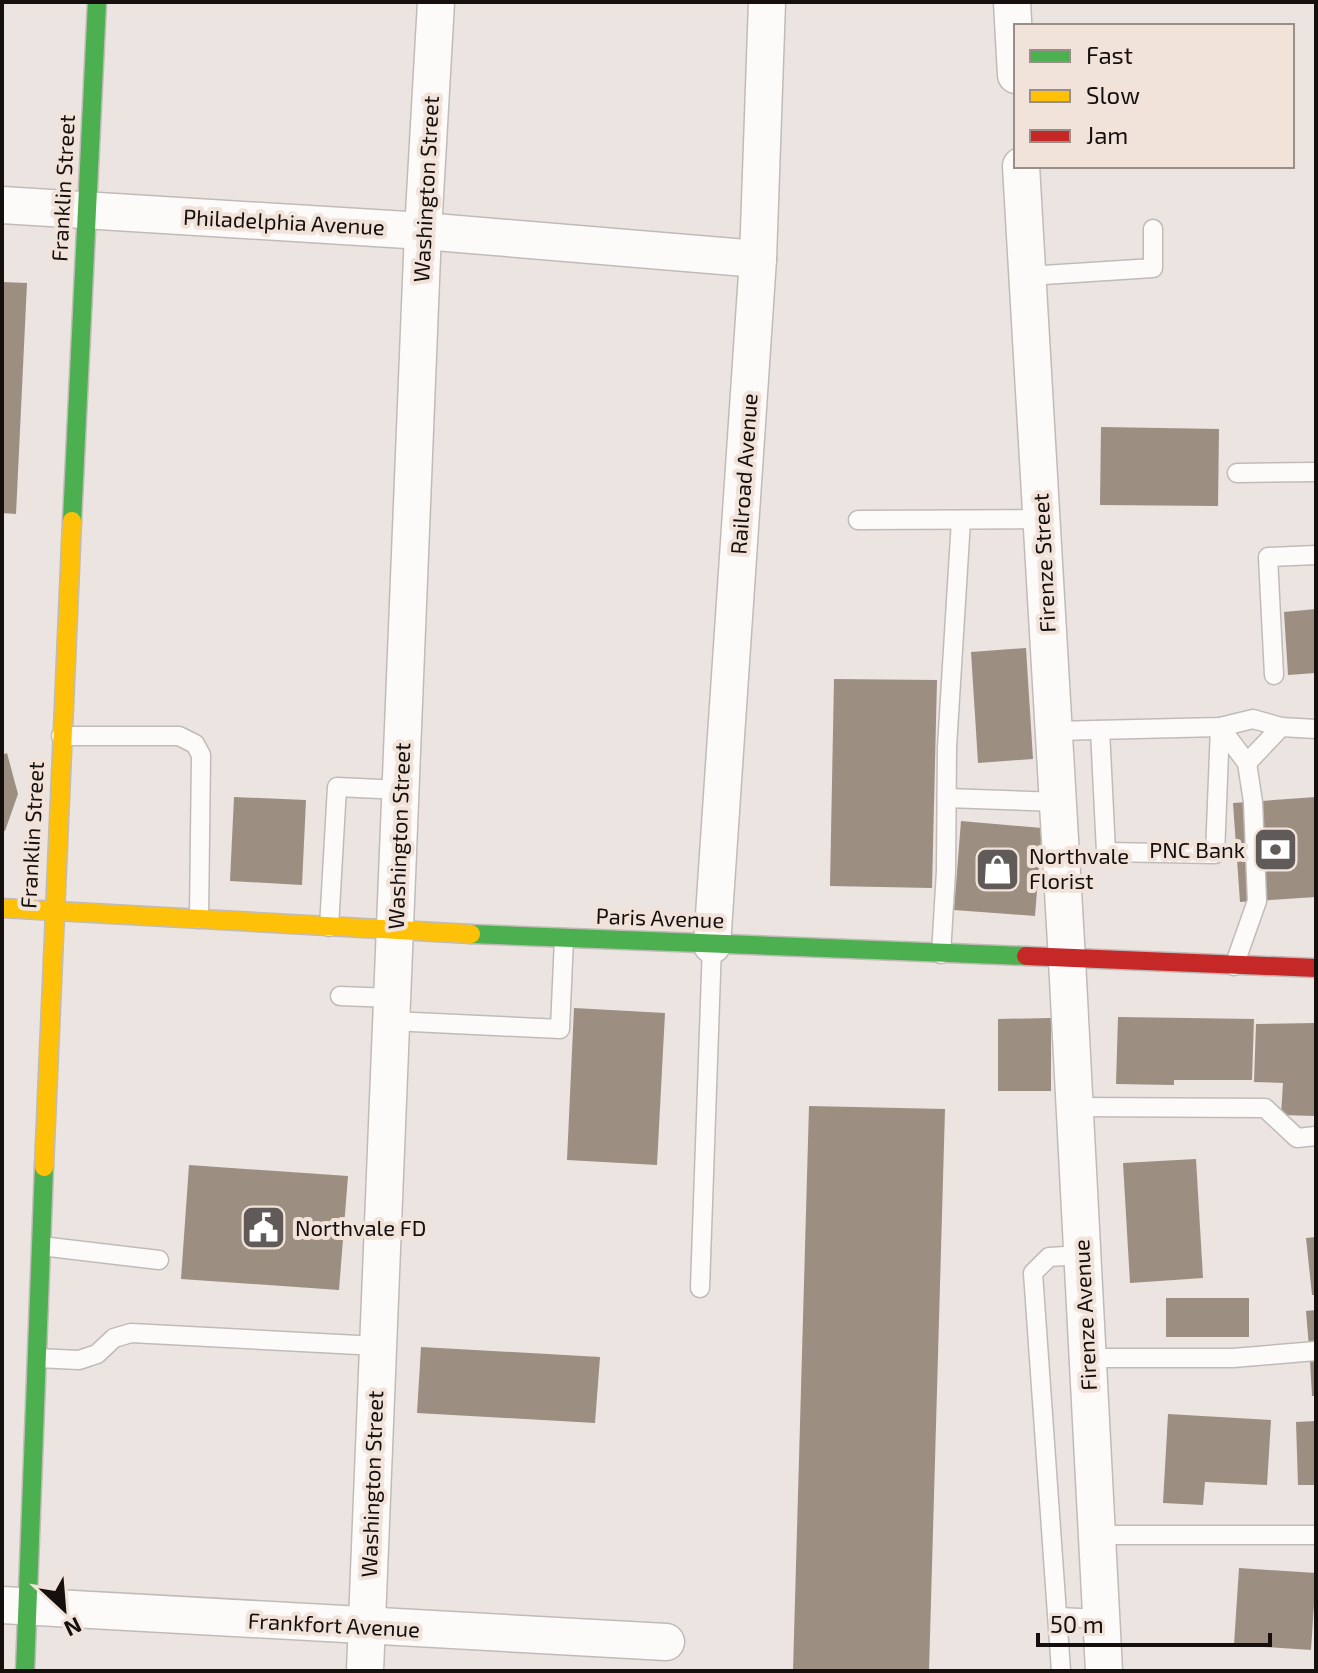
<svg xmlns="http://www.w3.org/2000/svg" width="1318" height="1673" viewBox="0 0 1318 1673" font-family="'Exo 2',sans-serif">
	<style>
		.building { fill: #9d8e82 }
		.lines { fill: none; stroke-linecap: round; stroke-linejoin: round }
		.lane-casing { stroke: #c1bbb8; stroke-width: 21 }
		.street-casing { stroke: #c1bbb8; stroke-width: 39 }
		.fast-casing { stroke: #c1bbb8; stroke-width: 21 }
		.slow-casing { stroke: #c1bbb8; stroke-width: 21 }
		.jam-casing { stroke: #c1bbb8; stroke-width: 21 }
		.lane { stroke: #fcfbfa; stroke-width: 18 }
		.street { stroke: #fcfbfa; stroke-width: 36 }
		.fast { stroke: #4caf50; stroke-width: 18 }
		.slow { stroke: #ffc107; stroke-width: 18 }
		.jam { stroke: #c62828; stroke-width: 18 }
		.labels { text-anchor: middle; stroke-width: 8; stroke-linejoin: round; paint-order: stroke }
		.street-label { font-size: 22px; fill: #15100e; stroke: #f2e3da }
		.poi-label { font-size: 22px; fill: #15100e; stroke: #f2e3da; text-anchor: start }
	</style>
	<rect width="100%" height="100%" fill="#ece4e0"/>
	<g class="building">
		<path d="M 2,282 L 27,283 L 16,514 L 2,513 Z"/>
		<path d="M 1101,427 L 1219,429 L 1218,506 L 1100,505 Z"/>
		<path d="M 1316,609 L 1316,673 L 1288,675 L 1284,612 Z"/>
		<path d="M 1026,648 L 1033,759 L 978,763 L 971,652 Z"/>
		<path d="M 834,679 L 937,680 L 932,888 L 830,886 Z"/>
		<path d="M 7,753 L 18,794 L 5,831 L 2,830 L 2,755 Z"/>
		<path d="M 234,797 L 306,800 L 302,885 L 230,881 Z"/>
		<path d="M 1316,797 L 1316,897 L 1240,902 L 1233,803 Z"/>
		<path d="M 961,821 L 1042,828 L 1035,916 L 954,910 Z"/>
		<path d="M 574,1008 L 665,1013 L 657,1165 L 567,1160 Z"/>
		<path d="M 1118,1017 L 1254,1019 L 1252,1080 L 1174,1080 L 1174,1085 L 1116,1084 Z"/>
		<path d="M 1051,1018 L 1051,1091 L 998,1091 L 998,1019 Z"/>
		<path d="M 1316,1023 L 1316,1116 L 1281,1115 L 1283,1083 L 1254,1082 L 1256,1024 Z"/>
		<path d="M 809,1106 L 945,1109 L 929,1671 L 793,1671 Z"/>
		<path d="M 1196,1159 L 1203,1278 L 1130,1283 L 1123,1163 Z"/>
		<path d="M 189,1165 L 348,1176 L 339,1290 L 181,1279 Z"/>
		<path d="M 1316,1237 L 1316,1295 L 1312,1295 L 1306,1238 Z"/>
		<rect x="1166" y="1298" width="83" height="39"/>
		<path d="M 1316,1310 L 1316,1346 L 1309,1347 L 1306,1311 Z"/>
		<path d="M 421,1347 L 600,1357 L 595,1423 L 417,1413 Z"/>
		<path d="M 1310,1360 L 1316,1360 L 1316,1396 L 1312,1396 Z"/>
		<path d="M 1168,1414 L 1271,1420 L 1267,1485 L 1205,1482 L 1203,1505 L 1163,1503 Z"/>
		<path d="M 1316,1421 L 1316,1485 L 1298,1485 L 1296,1422 Z"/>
		<path d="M 1239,1568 L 1316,1573 L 1311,1650 L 1234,1645 Z"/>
	</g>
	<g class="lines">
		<defs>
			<g id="lane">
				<path d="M 1028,276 L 1153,268 L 1153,229"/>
				<path d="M 1237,473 L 1316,472"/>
				<path d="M 858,520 L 1042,519"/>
				<path d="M 1274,675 L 1268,557 L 1316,555"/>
				<path d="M 1220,727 L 1247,763 L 1253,802 L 1257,901 L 1234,966"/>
				<path d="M 1100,730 L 1106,852 L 1215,854 L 1220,727"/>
				<path d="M 1054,731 L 1220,727 L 1253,719 L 1281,727 L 1316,729"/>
				<path d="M 61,736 L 179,736 L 195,744 L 201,755 L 199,919"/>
				<path d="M 1247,763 L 1281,727"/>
				<path d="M 947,798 L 1058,802"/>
				<path d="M 329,927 L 337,787 L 401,790"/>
				<path d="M 941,954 L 946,871 L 947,747 L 961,520"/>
				<path d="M 340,996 L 392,998"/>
				<path d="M 392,1021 L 560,1029 L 564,938"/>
				<path d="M 1075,1107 L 1265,1108 L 1297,1138 L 1316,1136"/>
				<path d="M 41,1246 L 159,1260"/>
				<path d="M 700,1288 L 712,945"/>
				<path d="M 37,1358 L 79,1360 L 97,1354 L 114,1338 L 131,1333 L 377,1346"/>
				<path d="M 1088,1358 L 1233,1358 L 1316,1351"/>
				<path d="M 1097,1535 L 1316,1535"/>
				<path d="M 1058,1617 L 1101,1619"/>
				<path d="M 1061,1671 L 1033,1273 L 1049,1257 L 1082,1255"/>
			</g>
			<g id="street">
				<path d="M 1012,2 L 1016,75"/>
				<path d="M 1021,166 L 1067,960 L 1104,1671"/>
				<path d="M 2,205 L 423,231 L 758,259"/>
				<path d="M 712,945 L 758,259 L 767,2"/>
				<path d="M 2,1605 L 666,1642"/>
				<path d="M 365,1671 L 423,231 L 436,2"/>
			</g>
			<g id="fast">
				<path d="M 72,521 L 97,2"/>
				<path d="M 471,934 L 1026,956"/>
				<path d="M 25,1671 L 44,1167"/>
			</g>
			<g id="slow">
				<path d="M 2,908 L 471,934"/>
				<path d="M 44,1167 L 72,521"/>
			</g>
			<path id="jam" d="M 1026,956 L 1316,968"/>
		</defs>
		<use href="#lane" class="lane-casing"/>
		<use href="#street" class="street-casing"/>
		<use href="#fast" class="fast-casing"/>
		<use href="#slow" class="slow-casing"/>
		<use href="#jam" class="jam-casing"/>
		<use href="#lane" class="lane"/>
		<use href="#street" class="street"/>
		<use href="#fast" class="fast"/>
		<use href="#slow" class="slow"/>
		<use href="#jam" class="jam"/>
	</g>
	<defs>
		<symbol id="bank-square" viewBox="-11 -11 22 22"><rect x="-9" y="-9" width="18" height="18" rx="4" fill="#605a58" stroke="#f2e3da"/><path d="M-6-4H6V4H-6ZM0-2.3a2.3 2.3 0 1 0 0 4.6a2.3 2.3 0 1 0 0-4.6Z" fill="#fff"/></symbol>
		<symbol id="shop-square" viewBox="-11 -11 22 22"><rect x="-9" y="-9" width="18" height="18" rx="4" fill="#605a58" stroke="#f2e3da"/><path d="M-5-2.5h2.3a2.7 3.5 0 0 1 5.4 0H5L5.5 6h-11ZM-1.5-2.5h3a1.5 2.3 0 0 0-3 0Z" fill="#fff"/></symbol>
		<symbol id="civic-square" viewBox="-11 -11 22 22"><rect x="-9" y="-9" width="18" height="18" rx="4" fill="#605a58" stroke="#f2e3da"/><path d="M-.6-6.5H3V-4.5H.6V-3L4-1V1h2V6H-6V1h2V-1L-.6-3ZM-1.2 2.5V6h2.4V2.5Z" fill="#fff"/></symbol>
	</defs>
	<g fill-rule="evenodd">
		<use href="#bank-square" x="1250" y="824" width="51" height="51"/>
		<use href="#shop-square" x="972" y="844" width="51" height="51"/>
		<use href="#civic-square" x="238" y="1202" width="51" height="51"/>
	</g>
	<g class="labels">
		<g class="street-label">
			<text transform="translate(63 188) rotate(-87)" y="8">Franklin Street</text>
			<text transform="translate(426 189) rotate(-87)" y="8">Washington Street</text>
			<text transform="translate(284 222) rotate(3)" y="8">Philadelphia Avenue</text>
			<text transform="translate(744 474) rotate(-86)" y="8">Railroad Avenue</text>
			<text transform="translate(1044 563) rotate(-93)" y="8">Firenze Street</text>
			<text transform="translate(32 835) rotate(-87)" y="8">Franklin Street</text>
			<text transform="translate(399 836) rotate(-88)" y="8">Washington Street</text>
			<text transform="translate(660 918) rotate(2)" y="8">Paris Avenue</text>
			<text transform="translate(1085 1315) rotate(-93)" y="8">Firenze Avenue</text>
			<text transform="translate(372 1484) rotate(-88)" y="8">Washington Street</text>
			<text transform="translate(334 1625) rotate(3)" y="8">Frankfort Avenue</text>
		</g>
		<g class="poi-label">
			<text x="1245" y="858" text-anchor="end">PNC Bank</text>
			<text x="1029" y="864">Northvale<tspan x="1029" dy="25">Florist</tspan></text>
			<text x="295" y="1236">Northvale FD</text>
		</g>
	</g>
	<rect width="1318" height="1673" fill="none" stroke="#15100e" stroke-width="8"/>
	<rect x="1014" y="24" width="280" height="144" fill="#f2e3da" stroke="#9a8f88" stroke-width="2"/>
	<rect x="1030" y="50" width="40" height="12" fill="#4caf50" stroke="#9a8f88" stroke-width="2"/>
	<text x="1086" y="64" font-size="24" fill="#15100e">Fast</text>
	<rect x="1030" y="90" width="40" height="12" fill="#ffc107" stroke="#9a8f88" stroke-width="2"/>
	<text x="1086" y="104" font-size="24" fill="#15100e">Slow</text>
	<rect x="1030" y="130" width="40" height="12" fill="#c62828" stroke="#9a8f88" stroke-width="2"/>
	<text x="1086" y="144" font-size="24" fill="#15100e">Jam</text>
	<g transform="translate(64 1609) rotate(154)" stroke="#f2e3da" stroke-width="6" paint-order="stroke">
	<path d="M0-6L14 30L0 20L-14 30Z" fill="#15100e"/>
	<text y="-12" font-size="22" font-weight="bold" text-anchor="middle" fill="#15100e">N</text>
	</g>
	<path d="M1038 1633v12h232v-12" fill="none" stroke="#15100e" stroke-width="4"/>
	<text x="1050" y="1633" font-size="24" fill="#15100e" stroke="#f2e3da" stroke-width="6" paint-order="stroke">50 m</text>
</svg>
